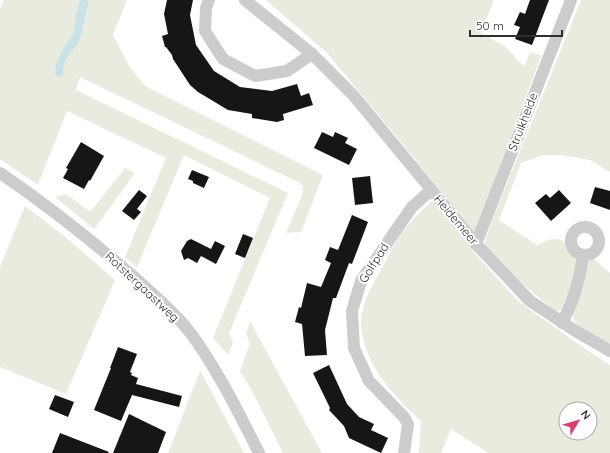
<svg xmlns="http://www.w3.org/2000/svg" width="610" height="453" viewBox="0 0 610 453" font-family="Quicksand,sans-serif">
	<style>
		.green { fill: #e8ebde; fill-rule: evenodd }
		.water { fill: #c9e2e7 }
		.building { fill: #161616 }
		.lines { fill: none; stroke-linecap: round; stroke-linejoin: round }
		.minor { stroke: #ccc; stroke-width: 12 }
		.labels { text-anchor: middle; stroke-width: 4; stroke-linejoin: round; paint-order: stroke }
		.street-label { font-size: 12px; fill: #2f2f2f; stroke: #fff }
	</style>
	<rect width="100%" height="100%" fill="#fff"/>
	<g class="green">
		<path d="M 4,0 L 80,0 L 76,13 L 73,35 L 62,50 L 63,76 L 64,64 L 69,54 L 78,44 L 81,37 L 89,0 L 127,0 L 113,35 L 129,66 L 145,86 L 323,175 L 301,232 L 286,233 L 303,193 L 303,187 L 300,183 L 80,77 L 76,90 L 288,193 L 229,333 L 233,342 L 228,355 L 213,338 L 270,198 L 184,155 L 137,267 L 125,257 L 166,158 L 67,111 L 38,185 L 0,159 L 0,9 Z"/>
		<path d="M 266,0 L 494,0 L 481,33 L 506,47 L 524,67 L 530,52 L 541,56 L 475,235 L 406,148 L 327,53 Z"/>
		<path d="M 581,0 L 610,0 L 610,172 L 590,160 L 560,155 L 544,155 L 521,163 L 499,220 L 537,245 C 550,239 559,234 570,248 C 572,252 577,257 578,261 C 580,274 568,297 564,309 L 556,312 L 517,279 L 486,249 L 485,243 L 487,235 L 493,218 Z"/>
		<path d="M 125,168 L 135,173 L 94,229 L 55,197 L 66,194 L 90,212 Z"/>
		<path d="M 433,200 L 478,257 L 518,301 L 578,344 L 610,365 L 610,453 L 488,453 L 451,429 L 441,453 L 419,453 L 421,421 C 393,395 361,362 361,321 C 362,302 373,284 382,268 C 388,256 394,244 402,233 C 411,221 422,210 433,200 ZM 566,409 L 590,409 L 590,433 L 566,433 Z"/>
		<path d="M 25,206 L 64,236 L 115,280 L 66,394 L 0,367 L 0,267 Z"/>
		<path d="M 593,258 L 610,273 L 610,344 C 598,338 574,330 573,315 L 588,261 Z"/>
		<path d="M 251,320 L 252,325 L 322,453 L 283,453 L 251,389 L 240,371 L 250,344 L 246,333 Z"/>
		<path d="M 197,365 L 201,372 L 244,453 L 168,453 L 200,371 Z"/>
	</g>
	<path class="water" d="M 80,0 L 89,0 L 81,37 L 78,44 L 69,54 L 64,64 L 63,76 L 58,77 L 55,74 L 56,64 L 62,50 L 73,35 L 76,13 Z"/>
	<g class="building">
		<path d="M 167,0 L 193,0 L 190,15 L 196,45 L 214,71 L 240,87 L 272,91 L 297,84 L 301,96 L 309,93 L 313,105 L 283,114 L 284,120 L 277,122 L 252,118 L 252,114 L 228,110 L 198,92 L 190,85 L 173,59 L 172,55 L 166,47 L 165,47 L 162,36 L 168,34 L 164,14 Z"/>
		<path d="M 530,0 L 549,0 L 532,45 L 515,39 L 520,27 L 514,25 L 520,12 L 525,14 Z"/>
		<path d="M 322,132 L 333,137 L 335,132 L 348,138 L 345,143 L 357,149 L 349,165 L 314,148 Z"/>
		<path d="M 81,142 L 104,156 L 90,181 L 89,180 L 84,189 L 63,178 L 68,169 L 66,168 Z"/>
		<path d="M 192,170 L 209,177 L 204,188 L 193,183 L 193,181 L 188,179 Z"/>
		<path d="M 370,176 L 373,203 L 355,205 L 352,178 Z"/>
		<path d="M 595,187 L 610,191 L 610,210 L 590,203 Z"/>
		<path d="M 139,190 L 147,196 L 137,209 L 141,212 L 134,220 L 122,211 Z"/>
		<path d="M 559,190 L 571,203 L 551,221 L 535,203 L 546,194 L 550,198 Z"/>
		<path d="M 352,215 L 368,222 L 352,264 L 349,263 L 336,298 L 333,298 L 325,330 L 327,355 L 305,356 L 302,324 L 295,322 L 299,307 L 301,308 L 307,283 L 321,287 L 331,263 L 325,260 L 330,247 L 338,250 Z"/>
		<path d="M 243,234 L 253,238 L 245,258 L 235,254 Z"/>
		<path d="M 191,239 L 211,249 L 215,241 L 225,246 L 216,264 L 201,256 L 197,263 L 188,258 L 184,260 L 181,251 L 187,241 Z"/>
		<path d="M 118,347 L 137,354 L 130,372 L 132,373 L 131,375 L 138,378 L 136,384 L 182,396 L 179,407 L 132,395 L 121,421 L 94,410 L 111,368 L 110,368 Z"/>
		<path d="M 329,365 L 347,404 L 359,417 L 374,424 L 371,430 L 388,438 L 381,453 L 349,438 L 344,426 L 329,410 L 330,408 L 313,373 Z"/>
		<path d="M 55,395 L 74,402 L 68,417 L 49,409 Z"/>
		<path d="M 129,414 L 166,432 L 158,453 L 113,453 Z"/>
		<path d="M 60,433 L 109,452 L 108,453 L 52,453 Z"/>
	</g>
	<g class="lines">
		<g class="minor">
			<path d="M 209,0 L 206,8 L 205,31 L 223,59 L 255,76 L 287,71 L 312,54"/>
			<path d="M 245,0 L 312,54 L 354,96 L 476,244 L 530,301 L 574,330 L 610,351"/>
			<path d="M 0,173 C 47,205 91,240 134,277 C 156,297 180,317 197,342 C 221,377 240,415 259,453"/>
			<circle cx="585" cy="241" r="14"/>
			<path d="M 476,244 L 571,0"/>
			<path d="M 562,323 C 574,301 580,279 583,255"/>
			<path d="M 404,453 L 408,424 L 404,417 L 369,381 L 354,348 L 352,311 L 361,281 L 412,207 L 431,190"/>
		</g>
	</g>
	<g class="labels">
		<g class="street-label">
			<text transform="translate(523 122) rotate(-69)" y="4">Struikheide</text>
			<text transform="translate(456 220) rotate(50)" y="4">Heidemeer</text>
			<text transform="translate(374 263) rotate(-58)" y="4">Golfpad</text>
			<text transform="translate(142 287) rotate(43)" y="4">Rotstergaastweg</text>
		</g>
	</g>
	<g transform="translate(578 421) rotate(52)"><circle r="19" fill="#ffffff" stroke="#acacac"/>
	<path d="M0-3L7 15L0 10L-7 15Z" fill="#d6416e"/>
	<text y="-6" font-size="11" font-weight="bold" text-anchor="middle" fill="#2f2f2f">N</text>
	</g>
	<path d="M470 30v6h92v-6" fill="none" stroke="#2f2f2f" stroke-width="2"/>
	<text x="476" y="30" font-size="12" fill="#2f2f2f" stroke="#ffffff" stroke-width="3" paint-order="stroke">50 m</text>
</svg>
